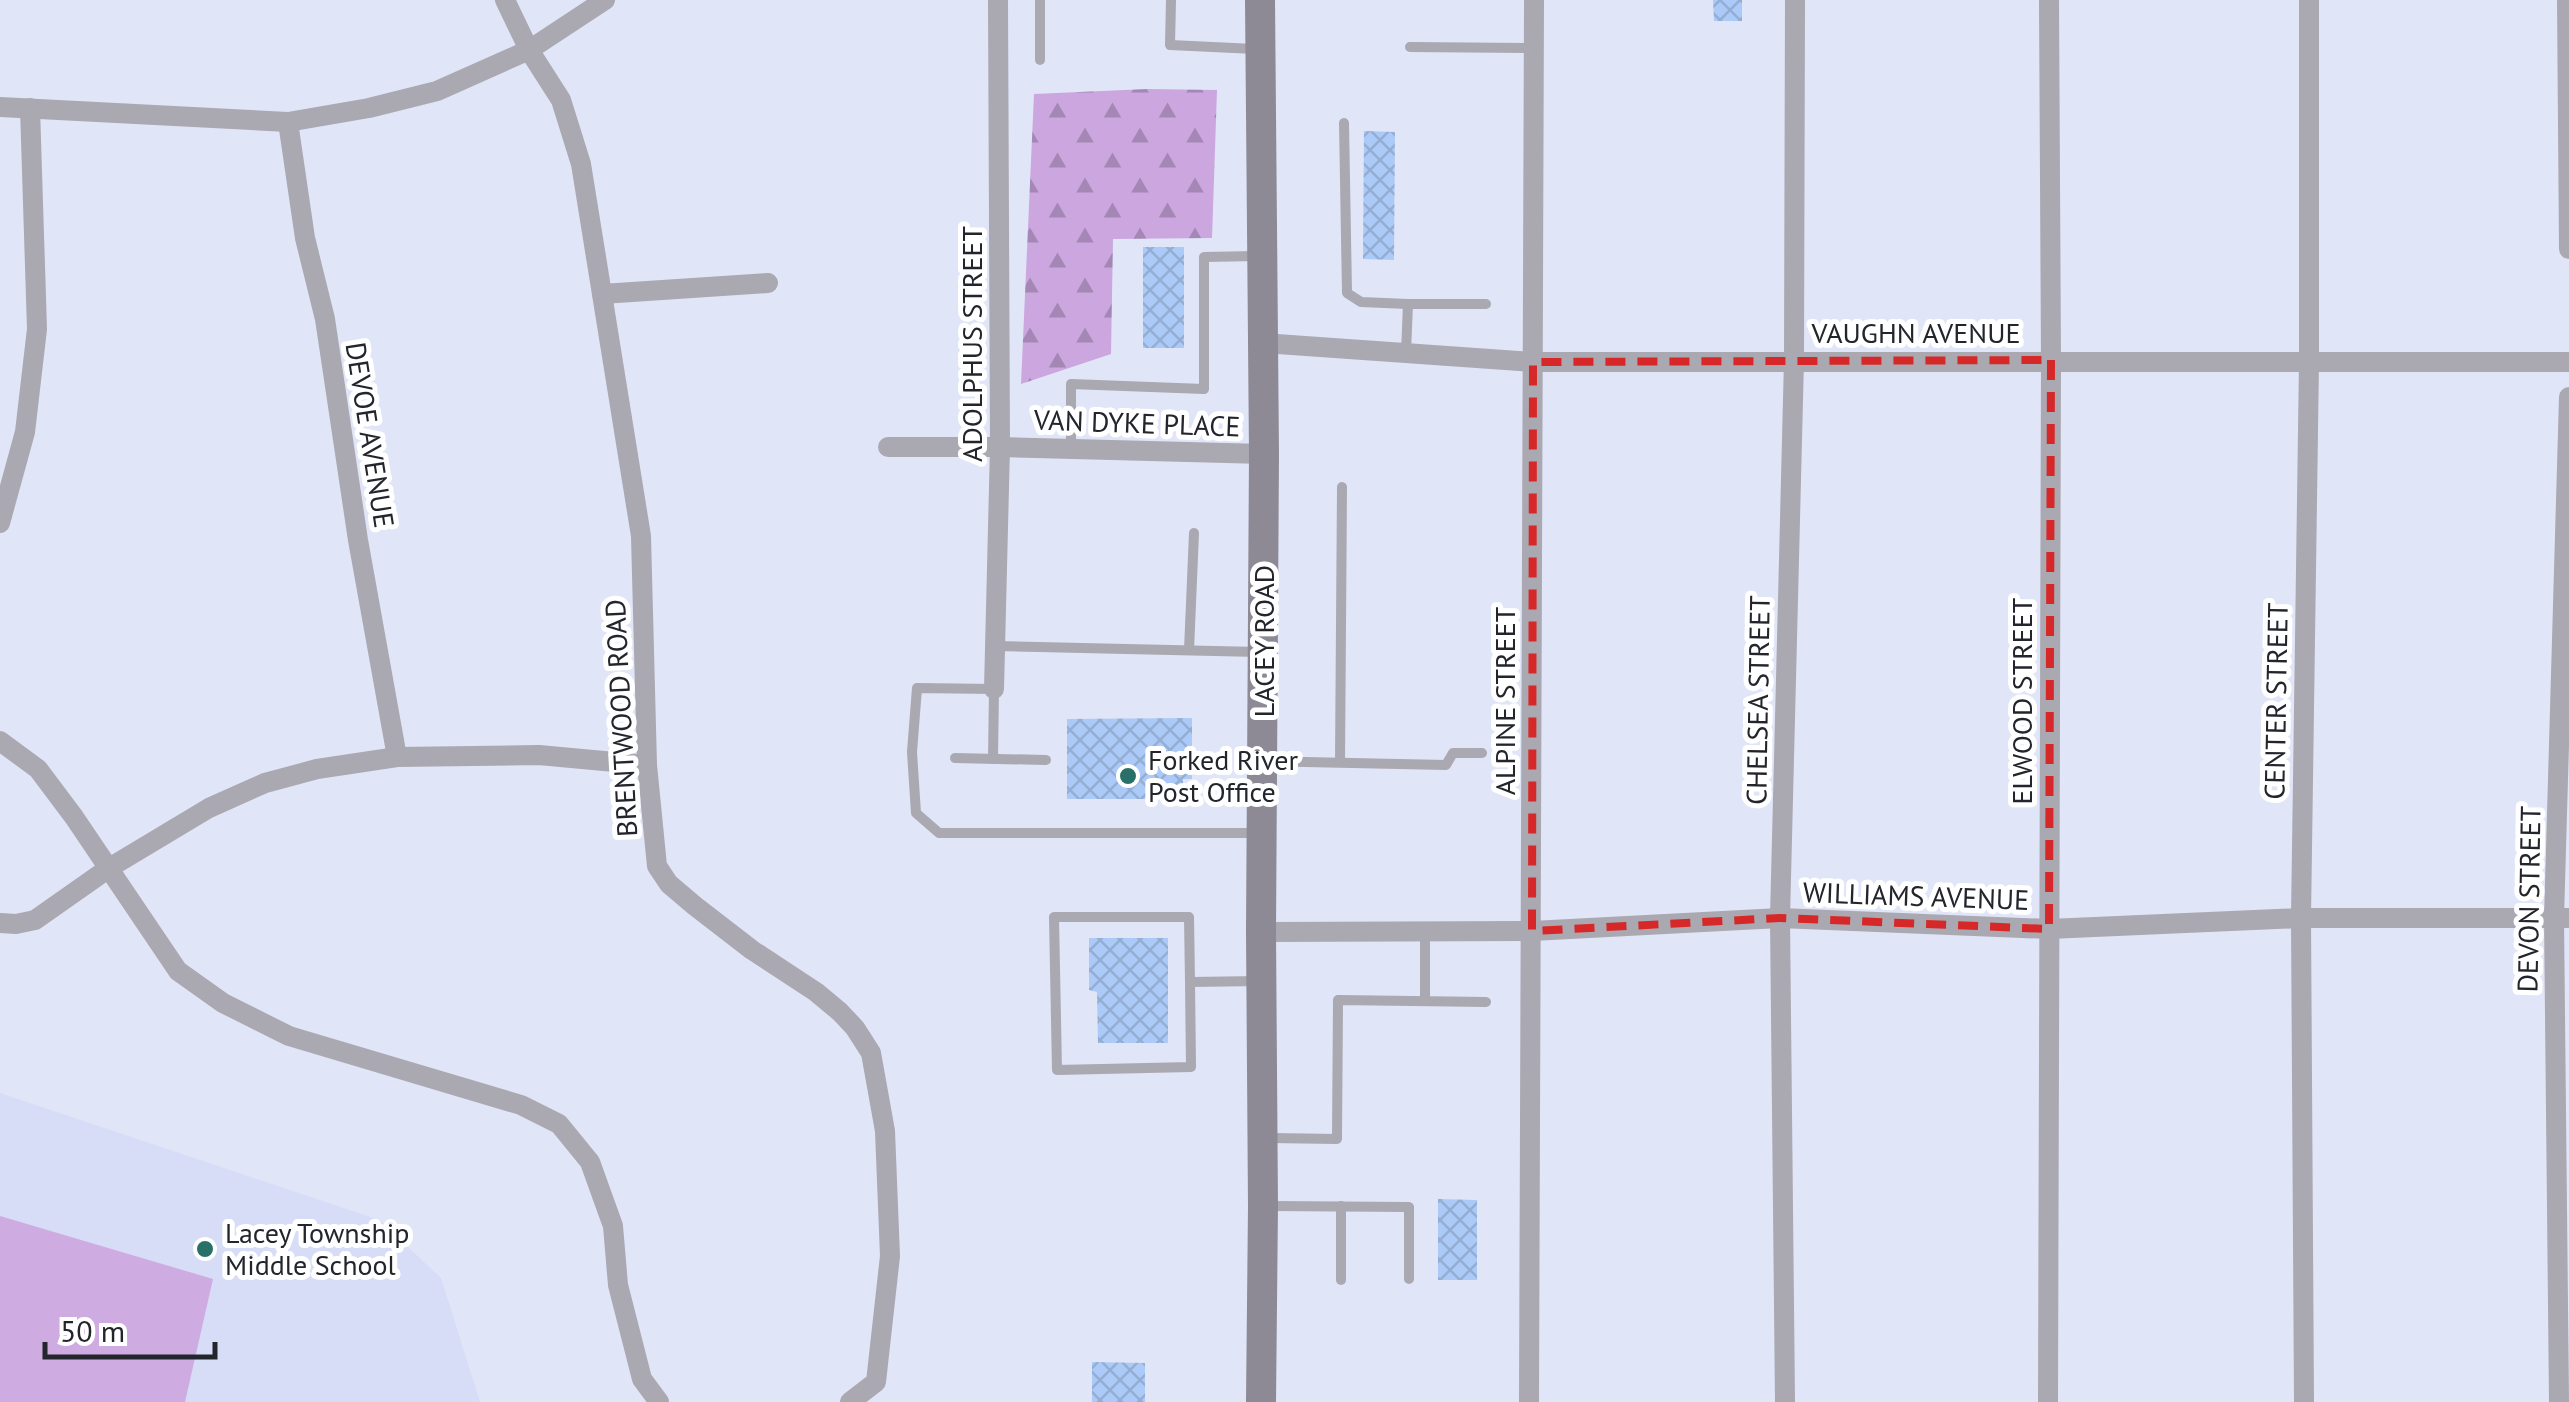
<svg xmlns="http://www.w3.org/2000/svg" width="2569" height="1402" viewBox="0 0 2569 1402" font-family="'PT Sans',sans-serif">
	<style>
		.built { fill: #d7dcf7 }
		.forest { fill: url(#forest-firs) }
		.pitch { fill: #ceace1 }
		.building { fill: url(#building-cross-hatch) }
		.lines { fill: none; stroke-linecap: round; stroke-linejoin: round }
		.service { stroke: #aaa8b0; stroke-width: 10 }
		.minor { stroke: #aaa8b0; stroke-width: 20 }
		.secondary { stroke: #8d8a96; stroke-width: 30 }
		.marked { fill: none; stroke: #d62828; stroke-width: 8; stroke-dasharray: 20 12; stroke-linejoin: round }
		.poi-dot { fill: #297168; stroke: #fff; stroke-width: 4 }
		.labels { text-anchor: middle; stroke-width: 10; stroke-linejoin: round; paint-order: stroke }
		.street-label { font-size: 28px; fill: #23252c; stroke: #fff }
		.poi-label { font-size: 28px; fill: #23252c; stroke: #fff; text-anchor: start }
	</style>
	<defs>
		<pattern id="forest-firs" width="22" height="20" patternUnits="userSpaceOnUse" patternTransform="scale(2.5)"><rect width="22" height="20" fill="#cba6df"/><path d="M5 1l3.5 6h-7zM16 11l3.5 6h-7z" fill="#a487b5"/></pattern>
		<pattern id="building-cross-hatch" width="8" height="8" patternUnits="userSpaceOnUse" patternTransform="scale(2.5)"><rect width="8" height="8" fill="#accaf7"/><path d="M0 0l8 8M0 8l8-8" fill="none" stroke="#94add4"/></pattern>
	</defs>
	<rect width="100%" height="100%" fill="#e1e5f8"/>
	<path class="built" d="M 0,1093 L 379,1220 L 441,1278 L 480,1402 L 0,1402 Z"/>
	<path class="forest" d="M 1147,89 L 1217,90 L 1212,238 L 1113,239 L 1111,354 L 1021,384 L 1034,94 Z"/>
	<path class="pitch" d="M 0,1216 L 213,1279 L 185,1402 L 0,1402 Z"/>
	<g class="building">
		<path d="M 1713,0 L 1742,0 L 1742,21 L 1714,21 Z"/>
		<path d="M 1364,131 L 1395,132 L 1394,260 L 1363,259 Z"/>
		<rect x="1143" y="247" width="41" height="101"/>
		<path d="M 1192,718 L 1192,779 L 1183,779 L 1183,799 L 1067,799 L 1067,719 Z"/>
		<path d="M 1089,938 L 1168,938 L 1168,1043 L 1098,1043 L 1097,992 L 1089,990 Z"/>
		<path d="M 1438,1199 L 1477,1200 L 1477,1280 L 1438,1280 Z"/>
		<path d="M 1092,1362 L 1145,1363 L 1145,1402 L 1092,1402 Z"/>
	</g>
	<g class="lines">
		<g class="service">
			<path d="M 1171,0 L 1170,45 L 1255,49"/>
			<path d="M 1410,47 L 1533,48"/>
			<path d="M 1040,60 L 1040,0"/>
			<path d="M 1344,123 L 1347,293 L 1361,302 L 1408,304"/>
			<path d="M 1406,352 L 1408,304 L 1486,304"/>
			<path d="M 1071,448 L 1071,384 L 1204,389 L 1204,257 L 1257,256"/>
			<path d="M 996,646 L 1259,652"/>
			<path d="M 1189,650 L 1194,533"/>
			<path d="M 955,758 L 1046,760"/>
			<path d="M 993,759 L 994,689 L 917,688 L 912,752 L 916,813 L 939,833 L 1257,833"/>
			<path d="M 1264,761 L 1446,765 L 1453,753 L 1482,753"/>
			<path d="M 1340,762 L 1342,487"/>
			<path d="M 1190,982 L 1191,1067 L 1057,1070 L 1054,917 L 1189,917 L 1190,982 L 1260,981"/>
			<path d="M 1425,1001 L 1425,932"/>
			<path d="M 1264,1138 L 1337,1139 L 1338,1000 L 1486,1002"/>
			<path d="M 1264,1206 L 1409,1207 L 1409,1279"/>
			<path d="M 1341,1206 L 1341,1280"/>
		</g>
		<g class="minor">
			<path d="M 505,0 L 529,50 L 561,100 L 581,164 L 641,536 L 647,765 L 657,866 L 669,884 L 695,906 L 752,950 L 816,992 L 840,1012 L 855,1028 L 871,1053 L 885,1131 L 890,1256 L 876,1382 L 850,1402"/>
			<path d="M 2567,0 L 2569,249"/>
			<path d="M 0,107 L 288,122 L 369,108 L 437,91 L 529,50 L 605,0"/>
			<path d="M 288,122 L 305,238 L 325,319 L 358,540 L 397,757"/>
			<path d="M 602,294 L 768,283"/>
			<path d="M 1263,343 L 1533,362 L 2569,362"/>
			<path d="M 888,447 L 1000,447 L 1264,454"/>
			<path d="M 0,523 L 25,432 L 37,329 L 30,108"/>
			<path d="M 994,689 L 1000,447 L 998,0"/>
			<path d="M 0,741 L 38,769 L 74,817 L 178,971 L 223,1003 L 289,1036 L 521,1105 L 559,1124 L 590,1162 L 613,1226 L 618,1285 L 642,1379 L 659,1402"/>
			<path d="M 0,923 L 16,924 L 35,920 L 109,868 L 209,808 L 265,783 L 317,769 L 397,757 L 539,755 L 647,765"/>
			<path d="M 1261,932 L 1532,931 L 1780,918 L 2049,929 L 2301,918 L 2569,918"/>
			<path d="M 1529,1402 L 1534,0"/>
			<path d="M 1785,1402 L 1780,918 L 1794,360 L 1795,0"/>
			<path d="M 2048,1402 L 2051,360 L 2049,0"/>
			<path d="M 2304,1402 L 2301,918 L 2309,361 L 2309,0"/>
			<path d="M 2559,1402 L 2554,918 L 2569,397"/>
		</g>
		<path class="secondary" d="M 1260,0 L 1264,454 L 1261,932 L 1263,1206 L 1261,1402"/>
	</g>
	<path class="marked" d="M 2051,360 L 2049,929 L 1780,918 L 1532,931 L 1533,362 Z"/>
	<g class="poi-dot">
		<circle cx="1128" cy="776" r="10"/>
		<circle cx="205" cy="1249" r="10"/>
	</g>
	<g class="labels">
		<g class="street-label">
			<text x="1916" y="343">VAUGHN AVENUE</text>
			<text transform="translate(972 344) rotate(-90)" y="10">ADOLPHUS STREET</text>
			<text transform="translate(1137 423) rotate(2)" y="10">VAN DYKE PLACE</text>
			<text transform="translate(370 435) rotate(81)" y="10">DEVOE AVENUE</text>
			<text transform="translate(1264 641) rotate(-90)" y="10">LACEY ROAD</text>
			<text transform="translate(1758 700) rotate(-89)" y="10">CHELSEA STREET</text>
			<text transform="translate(1505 701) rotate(-90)" y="10">ALPINE STREET</text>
			<text transform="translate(2022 701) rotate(-90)" y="10">ELWOOD STREET</text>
			<text transform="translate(2276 701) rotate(-89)" y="10">CENTER STREET</text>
			<text transform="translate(621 718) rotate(-93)" y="10">BRENTWOOD ROAD</text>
			<text transform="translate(1916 896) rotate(2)" y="10">WILLIAMS AVENUE</text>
			<text transform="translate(2529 899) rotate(-89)" y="10">DEVON STREET</text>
		</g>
		<g class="poi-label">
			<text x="1148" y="770">Forked River<tspan x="1148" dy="32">Post Office</tspan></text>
			<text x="225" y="1243">Lacey Township<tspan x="225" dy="32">Middle School</tspan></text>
		</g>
	</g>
	<path d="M45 1342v15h170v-15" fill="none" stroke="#23252c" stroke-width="5"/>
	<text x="60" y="1342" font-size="30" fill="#23252c" stroke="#ffffff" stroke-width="8" paint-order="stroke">50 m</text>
</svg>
